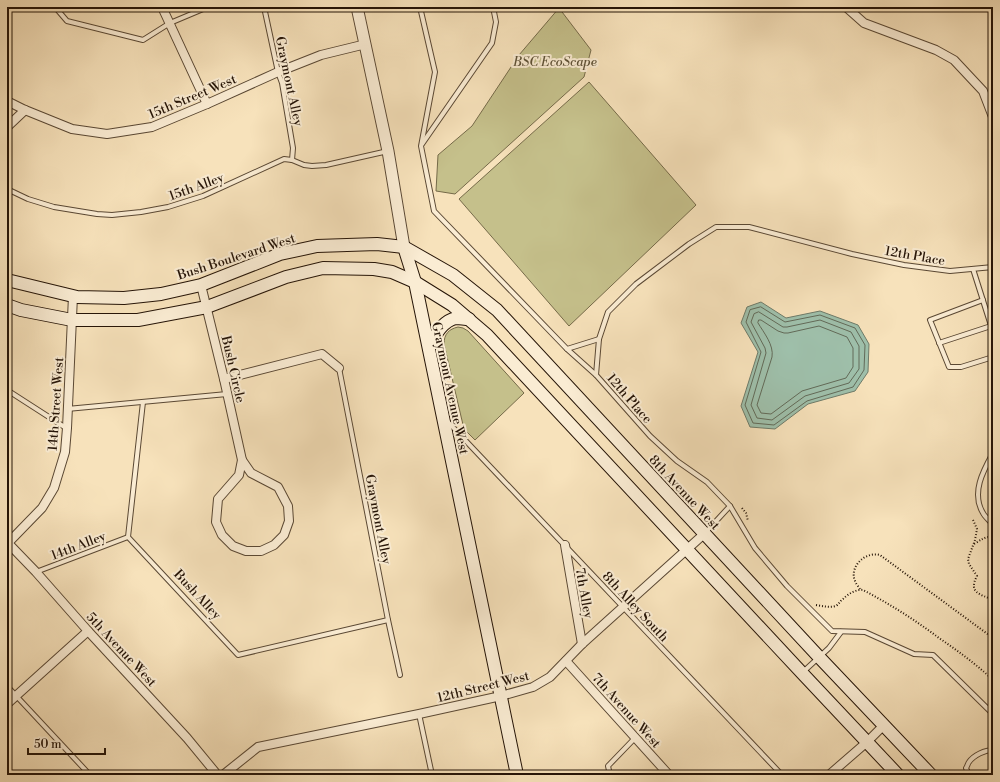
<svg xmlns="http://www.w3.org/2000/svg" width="1000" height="782" viewBox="0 0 1000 782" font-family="'Libre Bodoni',serif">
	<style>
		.green { fill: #c5c08b; stroke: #756a49 }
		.water { fill: #9ebfaa; stroke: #6e7b69 }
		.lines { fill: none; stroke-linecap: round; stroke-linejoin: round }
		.shore { stroke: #626a58; stroke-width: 1 }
		.service-casing { stroke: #5a4834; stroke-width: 6 }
		.minor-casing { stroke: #5a4834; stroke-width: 10 }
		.tertiary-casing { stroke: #5a4834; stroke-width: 13 }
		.secondary-casing { stroke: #251407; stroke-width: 14 }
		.path { stroke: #251407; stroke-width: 2; stroke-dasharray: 1 2; stroke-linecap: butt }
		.service { stroke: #faecd3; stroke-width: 4 }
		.minor { stroke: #faecd3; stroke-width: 8 }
		.tertiary { stroke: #faecd3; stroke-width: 11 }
		.secondary { stroke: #faecd3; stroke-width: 12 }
		.labels { text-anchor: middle; stroke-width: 4; stroke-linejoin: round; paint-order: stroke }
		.park-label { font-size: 13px; font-style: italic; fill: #5d5035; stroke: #faecd3 }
		.street-label { font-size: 13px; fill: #251407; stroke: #faecd3 }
	</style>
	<rect width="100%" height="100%" fill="#f7e2bb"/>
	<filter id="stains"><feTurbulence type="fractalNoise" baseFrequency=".005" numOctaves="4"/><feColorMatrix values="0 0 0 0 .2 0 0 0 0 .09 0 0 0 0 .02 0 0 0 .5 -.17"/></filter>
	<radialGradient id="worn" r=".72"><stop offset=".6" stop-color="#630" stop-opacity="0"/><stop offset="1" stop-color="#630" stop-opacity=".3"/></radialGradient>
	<g class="green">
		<path d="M 559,8 L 591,50 L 584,77 L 455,194 L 436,191 L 438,155 L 472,126 L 519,55 Z"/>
		<path d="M 589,82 L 696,205 L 569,326 L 459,199 Z"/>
		<path d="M 458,327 L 463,328 L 468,331 L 524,393 L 475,440 L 464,429 L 444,344 C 444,334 449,329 458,327 Z"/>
	</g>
	<path class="water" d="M 761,302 L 786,318 L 820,311 L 858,325 L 869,344 L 868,372 L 855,391 L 808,404 L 775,429 L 750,427 L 741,406 L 758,352 L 741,323 L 747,307 Z"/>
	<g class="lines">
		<g class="shore">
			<path d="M 761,307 L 785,322 L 820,315 L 855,328 L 865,345 L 864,370 L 853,387 L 807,401 L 774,425 L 753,423 L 745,405 L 761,352 L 746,322 L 750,310 Z"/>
			<path d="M 759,312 L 783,327 L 787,327 L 820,320 L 851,332 L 859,346 L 859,369 L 849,383 L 805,396 L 772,420 L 757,418 L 751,405 L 766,353 L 765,348 L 751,322 L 754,314 Z"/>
			<path d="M 759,320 L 761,320 L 778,331 L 784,333 L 788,333 L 819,326 L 847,337 L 853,348 L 853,367 L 846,378 L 802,391 L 771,414 L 761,413 L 757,405 L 772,357 C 774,345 764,333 758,323 Z"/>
		</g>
		<defs>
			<g id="service">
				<path d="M 55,7 L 67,21 L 143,40 L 170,23 L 208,7"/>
				<path d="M 264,7 L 278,72 L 282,83 L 293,148 L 292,160"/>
				<path d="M 420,7 L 435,72 L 421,146 L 434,211 L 567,349 L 599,339"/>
				<path d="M 422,144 L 492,43 L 496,22 L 493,7"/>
				<path d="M 7,189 L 28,199 L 54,207 L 97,214 L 112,215 L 141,212 L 168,207 L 203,196 L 284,159 L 292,160 L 304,165 L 312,166 L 326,165 L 388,151"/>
				<path d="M 993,267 L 950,271 L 904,265 L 852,254 L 749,227 L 716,227 L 689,244 L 636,284 L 608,312 L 599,339 L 596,375 L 650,436 L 677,461 L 707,482 L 730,506 L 755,548 L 787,586 L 832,631 L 865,632 L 914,654 L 933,655 L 993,714"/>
				<path d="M 973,269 L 993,332"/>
				<path d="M 983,300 L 930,320 L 949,367 L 961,367 L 993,357"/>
				<path d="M 939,343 L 991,326"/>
				<path d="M 567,349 L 596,375"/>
				<path d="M 339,368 L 388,620 L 400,675"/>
				<path d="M 7,390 L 66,428"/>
				<path d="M 143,402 L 128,537 L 238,655 L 388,620"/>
				<path d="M 67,409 L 227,394"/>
				<path d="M 447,421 L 782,775"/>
				<path d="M 993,453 C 983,471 971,493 983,513 C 985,517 990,521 993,525"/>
				<path d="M 706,532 L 730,506"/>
				<path d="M 36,572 L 128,537"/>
				<path d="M 803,672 L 829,648 L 841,632"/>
				<path d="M 7,686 L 90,775"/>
				<path d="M 419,714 L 432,775"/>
				<path d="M 610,775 L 608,766 L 635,738"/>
				<path d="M 969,775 L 966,768 C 967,767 968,763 969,762 C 974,755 985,750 993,750"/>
			</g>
			<g id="minor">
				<path d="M 162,7 L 207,104"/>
				<path d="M 846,7 L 864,23 L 936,50 L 954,60 L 983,91 L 993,117"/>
				<path d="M 7,101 L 25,110 L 72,129 L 107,134 L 152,127 L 207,104 L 278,72 L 321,55 L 366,44"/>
				<path d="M 7,127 L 25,110"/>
				<path d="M 201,285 L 224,379 L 242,460"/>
				<path d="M 224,379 L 322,354 L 339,368"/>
				<path d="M 242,460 L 251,473 L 278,487 L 288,506 L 289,521 L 284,535 L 274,545 L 261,551 L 246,551 L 233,546 L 222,535 L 216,522 L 218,499 L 239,475 Z"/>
				<path d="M 7,542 L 36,572 L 88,631 L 187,738 L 215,772 L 216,775"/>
				<path d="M 8,543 L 42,508 L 54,488 L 65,452 L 67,428 L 73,296"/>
				<path d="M 565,545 L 582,644"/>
				<path d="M 566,661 L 669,775"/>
				<path d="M 7,704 L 88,631"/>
				<path d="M 223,775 L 258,747 L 419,714 L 501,696 L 533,687 L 550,677 L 582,644 L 704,534"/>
				<path d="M 829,775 L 867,742 L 884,725"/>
			</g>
			<path id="tertiary" d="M 357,7 L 388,151 L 404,247"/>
			<g id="secondary">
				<path d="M 404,247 L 415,282 L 517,775"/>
				<path d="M 7,280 L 77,297 L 124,298 L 161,294 L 201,285 L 280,254 L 317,246 L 377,244 L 404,247 L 453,275 L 497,310 L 819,657 L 931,775"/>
				<path d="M 7,305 L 21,310 L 72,320 L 138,320 L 207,307 L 286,277 L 323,268 L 374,269 L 392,272 L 415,282 L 452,305 L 487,335 L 802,673 L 898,775"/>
				<path d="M 429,348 C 434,336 442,321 456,318 C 460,318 465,319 469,319"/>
			</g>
		</defs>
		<use href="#service" class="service-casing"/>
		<use href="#minor" class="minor-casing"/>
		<use href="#tertiary" class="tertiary-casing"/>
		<use href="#secondary" class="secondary-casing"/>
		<g class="path">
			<path d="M 742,508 L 746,513 L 748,521"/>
			<path d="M 973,520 L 977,529 L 975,540 L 968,559 L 969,564 L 977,576 C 968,593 980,594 993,600"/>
			<path d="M 974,544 C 981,540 985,536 993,537"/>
			<path d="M 860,589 C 859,587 856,584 855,581 C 849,567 865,551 880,555 L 993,638"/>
			<path d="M 816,605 C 823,606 829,608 836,606 C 839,604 840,601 843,599 C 848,594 856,589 863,590 C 890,604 915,620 939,638 C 958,651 976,664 993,680"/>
		</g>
		<use href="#service" class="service"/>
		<use href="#minor" class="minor"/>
		<use href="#tertiary" class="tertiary"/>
		<use href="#secondary" class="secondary"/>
	</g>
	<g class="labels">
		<g class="park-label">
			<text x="555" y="66">BSC EcoScape</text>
		</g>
		<g class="street-label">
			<text transform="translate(290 81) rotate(78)" y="5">Graymont Alley</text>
			<text transform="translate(192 96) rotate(-23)" y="5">15th Street West</text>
			<text transform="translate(196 186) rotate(-20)" y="5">15th Alley</text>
			<text transform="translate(915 255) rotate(10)" y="5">12th Place</text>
			<text transform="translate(236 256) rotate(-18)" y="5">Bush Boulevard West</text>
			<text transform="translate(234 369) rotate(77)" y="5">Bush Circle</text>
			<text transform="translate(451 388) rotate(78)" y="5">Graymont Avenue West</text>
			<text transform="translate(630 398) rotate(49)" y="5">12th Place</text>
			<text transform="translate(55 404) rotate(-86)" y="5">14th Street West</text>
			<text transform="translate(685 492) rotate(47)" y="5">8th Avenue West</text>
			<text transform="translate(379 519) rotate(79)" y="5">Graymont Alley</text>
			<text transform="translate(78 545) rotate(-21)" y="5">14th Alley</text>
			<text transform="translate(585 593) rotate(80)" y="5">7th Alley</text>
			<text transform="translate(198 594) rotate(47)" y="5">Bush Alley</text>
			<text transform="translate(636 606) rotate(47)" y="5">8th Alley South</text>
			<text transform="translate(122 649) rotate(47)" y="5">5th Avenue West</text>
			<text transform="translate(483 686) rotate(-14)" y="5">12th Street West</text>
			<text transform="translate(627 710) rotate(48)" y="5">7th Avenue West</text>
		</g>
	</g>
	<rect width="1000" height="782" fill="none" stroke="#f7e2bb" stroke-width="24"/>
	<rect x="8" y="8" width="984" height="766" fill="none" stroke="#251407" stroke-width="2"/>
	<rect x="12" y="12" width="976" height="758" fill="none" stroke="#251407"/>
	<path d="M28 748v6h77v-6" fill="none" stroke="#251407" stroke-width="2"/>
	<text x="34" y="748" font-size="12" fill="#251407" stroke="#faecd3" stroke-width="3" paint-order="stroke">50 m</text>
	<rect width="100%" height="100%" filter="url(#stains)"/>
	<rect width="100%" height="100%" fill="url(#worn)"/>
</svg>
